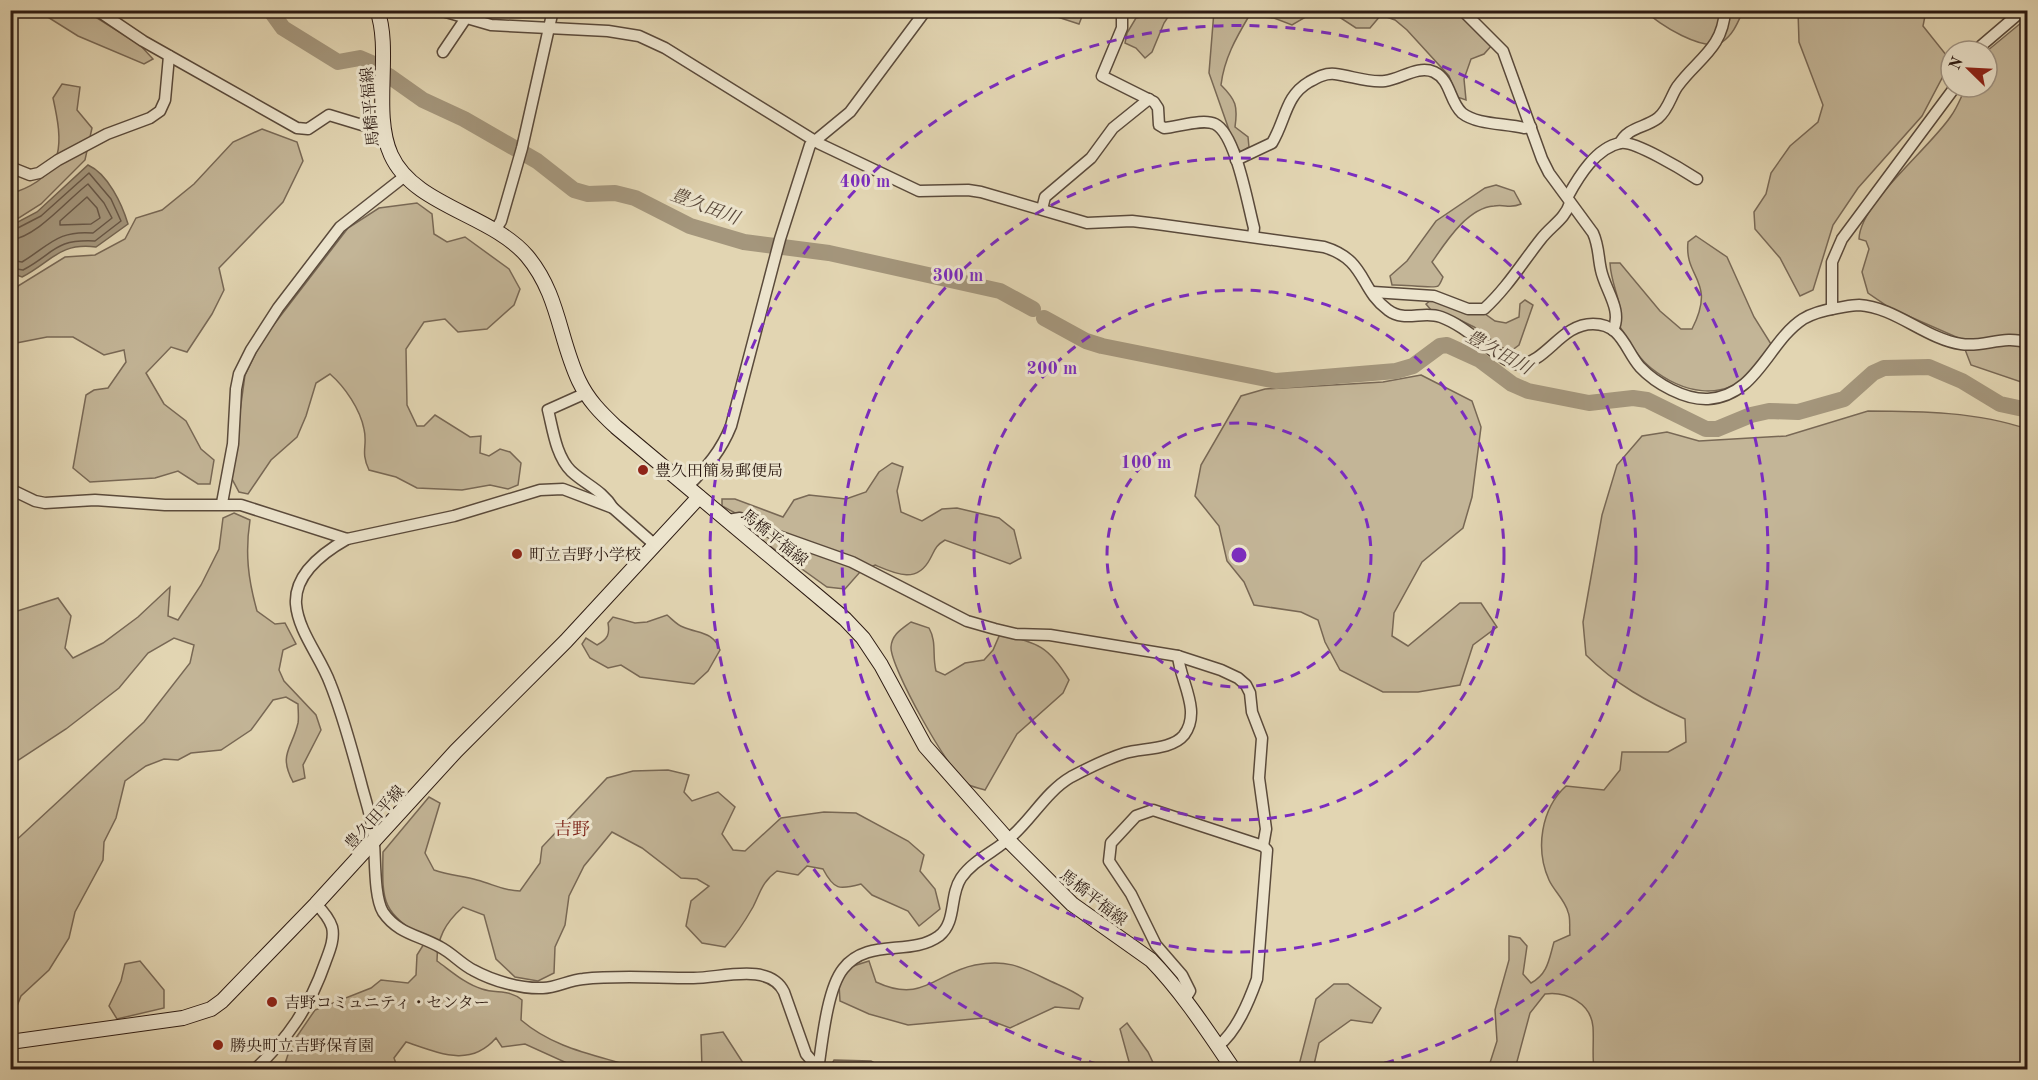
<svg xmlns="http://www.w3.org/2000/svg" width="2038" height="1080" viewBox="0 0 2038 1080" font-family="'Old Standard TT','Noto Serif JP',serif">
	<style>
		.green { fill: #c3b597; stroke: #786855; stroke-width: 1.5 }
		.water { fill: #a4967c; stroke: #746552; stroke-width: 1.5 }
		.lines { fill: none; stroke-linecap: round; stroke-linejoin: round }
		.shore { stroke: #685848; stroke-width: 1.5 }
		.river { stroke: #a4967c; stroke-width: 16 }
		.minor-casing { stroke: #5a4a3b; stroke-width: 13 }
		.secondary-casing { stroke: #2d1b13; stroke-width: 16 }
		.minor { stroke: #ece4cd; stroke-width: 10 }
		.secondary { stroke: #ece4cd; stroke-width: 14 }
		.ring { fill: none; stroke: #7b2cbf; stroke-width: 3; stroke-dasharray: 10 8 }
		.poi-dot { fill: #8f2418; stroke: #ece4cd; stroke-width: 2 }
		.labels { text-anchor: middle; stroke-width: 6; stroke-linejoin: round; paint-order: stroke }
		.street-label { font-size: 16px; fill: #2d1b13; stroke: #ece4cd }
		.poi-label { font-size: 16px; fill: #2d1b13; stroke: #ece4cd; text-anchor: start }
		.water-label { font-size: 18px; font-style: italic; fill: #574638; stroke: #ece4cd }
		.neighbourhood-label { font-size: 18px; fill: #7a1f14; stroke: #ece4cd }
		.centre { fill: #7b2cbf; stroke: #ece4cd; stroke-width: 3 }
		.ring-label { font-size: 18px; text-anchor: middle; font-weight: bold; fill: #7b2cbf; stroke: #ece4cd; stroke-width: 6; stroke-linejoin: round; paint-order: stroke }
	</style>
	<rect width="100%" height="100%" fill="#e2d5b2"/>
	<filter id="stains"><feTurbulence type="fractalNoise" baseFrequency=".00333" numOctaves="4"/><feColorMatrix values="0 0 0 0 .2 0 0 0 0 .09 0 0 0 0 .02 0 0 0 .5 -.17"/></filter>
	<radialGradient id="worn" r=".72"><stop offset=".6" stop-color="#630" stop-opacity="0"/><stop offset="1" stop-color="#630" stop-opacity=".3"/></radialGradient>
	<g class="green">
		<path d="M 38,11 L 86,11 L 140,45 L 153,59 L 144,64 L 78,36 Z"/>
		<path d="M 1047,11 L 1047,10 L 1091,11 L 1083,14 L 1079,24 L 1048,14 Z"/>
		<path d="M 1156,11 L 1172,11 L 1164,23 L 1152,52 L 1145,58 L 1136,48 L 1125,43 L 1127,33 L 1136,18 L 1153,15 Z"/>
		<path d="M 1214,11 L 1316,11 L 1292,25 L 1274,18 L 1249,16 C 1236,38 1224,59 1221,85 C 1236,100 1238,106 1235,127 L 1248,137 L 1249,147 L 1241,152 L 1234,144 L 1209,73 Z"/>
		<path d="M 1330,11 L 1458,11 L 1492,45 L 1484,54 L 1471,59 L 1464,79 L 1466,100 L 1457,97 L 1449,76 L 1407,30 L 1395,20 L 1381,15 L 1370,28 L 1356,28 Z"/>
		<path d="M 1646,11 L 1743,11 C 1738,22 1733,35 1722,42 C 1705,53 1657,24 1646,11 Z"/>
		<path d="M 1798,11 L 1926,11 L 1923,26 L 1951,61 L 1922,116 L 1858,188 L 1833,225 L 1813,290 L 1800,296 L 1780,258 L 1755,229 L 1754,212 L 1766,194 L 1771,173 L 1790,146 L 1818,122 L 1823,105 L 1799,42 Z"/>
		<path d="M 2027,18 L 2027,384 L 1971,365 L 1961,339 L 1890,308 L 1868,293 L 1862,272 L 1869,249 L 1866,241 L 1859,239 C 1860,203 1930,148 1951,116 C 1957,108 1961,97 1966,87 L 1987,87 L 1987,51 Z"/>
		<path d="M 62,84 L 80,87 L 77,110 L 92,128 L 85,160 L 41,204 L 11,223 L 11,189 L 16,192 C 66,174 63,143 53,98 Z"/>
		<path d="M 262,129 L 297,142 L 303,161 L 283,202 L 219,268 L 224,290 L 212,314 L 187,352 L 171,347 L 146,373 L 164,404 L 186,421 L 201,449 L 214,460 L 210,484 L 198,484 L 178,471 L 155,478 L 90,482 L 73,468 L 86,395 L 94,390 L 108,388 L 126,362 L 124,350 L 104,355 L 73,337 L 47,337 L 11,344 L 11,307 L 18,286 L 65,257 L 95,255 L 125,239 L 136,218 L 162,210 L 194,184 L 233,142 Z"/>
		<path d="M 1496,185 L 1514,191 L 1521,204 C 1510,209 1505,204 1494,206 C 1467,208 1446,242 1432,262 L 1443,277 C 1442,279 1440,285 1438,286 C 1435,289 1400,284 1392,285 L 1390,276 L 1407,261 L 1436,221 L 1485,188 Z"/>
		<path d="M 417,203 L 432,214 L 434,234 L 447,242 L 465,237 L 509,269 L 520,289 L 514,305 L 487,329 L 458,332 L 445,319 L 424,322 L 406,349 L 407,405 L 417,426 L 424,426 L 435,415 L 470,437 L 481,436 L 480,453 L 489,456 L 500,449 L 510,452 L 521,463 L 518,485 L 508,489 L 490,485 L 462,490 L 417,488 L 396,477 L 369,470 C 360,451 368,446 364,429 C 360,409 345,387 330,374 L 316,383 L 306,416 L 297,437 L 271,460 L 248,494 L 239,492 L 231,477 L 245,375 L 262,340 L 348,228 L 379,208 Z"/>
		<path d="M 1696,236 L 1727,257 L 1754,317 L 1771,344 C 1765,353 1760,364 1752,372 C 1722,402 1682,393 1651,368 C 1638,358 1629,341 1620,327 C 1624,303 1611,287 1610,263 L 1620,263 L 1660,311 L 1681,329 L 1692,329 C 1717,280 1684,279 1688,242 Z"/>
		<path d="M 1431,300 L 1469,313 L 1485,314 L 1495,321 L 1506,323 L 1519,317 L 1520,304 L 1525,300 L 1533,305 L 1519,345 L 1511,351 L 1501,347 L 1474,327 L 1454,317 L 1431,310 L 1426,304 Z"/>
		<path d="M 1421,375 L 1472,401 L 1481,427 L 1472,497 L 1463,528 L 1422,562 L 1394,613 L 1392,636 L 1408,646 L 1460,603 L 1481,603 L 1497,627 L 1473,645 L 1460,685 L 1418,692 L 1383,692 L 1340,670 L 1325,642 L 1318,620 L 1301,612 L 1254,605 L 1244,582 L 1227,561 L 1219,526 L 1195,496 L 1201,465 L 1241,396 L 1265,389 L 1383,382 Z"/>
		<path d="M 1868,411 C 1920,411 1978,412 2027,429 L 2027,1069 L 1800,1070 L 1796,1065 L 1787,1070 L 1594,1069 C 1592,1055 1594,1041 1593,1027 C 1591,1003 1566,991 1545,994 L 1530,1013 L 1515,1069 L 1488,1069 L 1497,1041 L 1495,1010 L 1509,960 L 1509,936 L 1520,938 L 1527,946 L 1523,974 L 1531,983 C 1548,974 1549,959 1554,942 L 1570,935 C 1569,928 1571,918 1568,912 C 1565,900 1554,891 1549,880 C 1535,849 1541,809 1566,786 L 1604,790 L 1620,770 L 1622,752 L 1668,752 L 1686,742 L 1685,719 C 1648,702 1615,684 1586,655 L 1583,622 L 1602,515 L 1617,465 L 1642,436 L 1667,432 L 1699,441 L 1786,436 Z"/>
		<path d="M 892,463 L 903,467 L 897,491 L 901,512 L 922,521 L 942,509 L 957,508 L 999,518 L 1014,530 L 1021,558 L 1010,564 L 945,540 C 935,546 935,550 930,559 C 917,584 896,574 875,565 L 860,572 L 845,589 L 827,587 L 749,531 L 741,516 L 722,506 L 722,499 L 735,499 L 783,517 L 794,500 L 809,495 L 846,499 L 866,492 L 879,472 Z"/>
		<path d="M 234,513 L 250,520 C 245,553 248,579 257,611 L 275,624 L 285,623 L 296,644 L 283,650 L 279,670 L 284,681 L 316,715 L 321,730 L 303,765 L 305,778 L 293,782 C 278,754 292,749 298,723 C 299,718 298,710 298,704 L 286,697 L 273,700 L 251,730 L 221,750 L 191,753 L 178,760 L 164,759 L 146,766 L 125,781 L 116,818 L 104,842 L 103,860 L 75,912 L 69,938 L 49,970 L 21,996 L 15,1011 L 11,1014 L 11,845 L 144,722 L 190,663 L 194,645 L 174,638 L 148,653 L 119,688 L 66,729 L 11,765 L 11,613 L 58,598 L 71,616 L 65,648 L 73,658 L 103,643 L 138,617 L 170,587 L 168,616 L 178,620 L 201,585 L 219,549 L 223,518 Z"/>
		<path d="M 667,615 C 672,619 677,625 683,627 C 699,634 713,631 720,650 L 708,671 L 694,684 L 640,677 L 621,665 L 608,668 L 590,658 L 582,644 L 586,638 L 597,645 C 608,639 610,634 608,623 L 613,617 L 635,623 L 647,622 Z"/>
		<path d="M 911,622 L 929,628 C 937,642 932,656 936,671 L 945,675 L 965,663 L 984,660 L 993,650 L 1000,634 C 1037,643 1048,645 1069,680 L 1063,693 L 1017,734 L 985,790 C 979,788 972,787 967,784 C 949,772 890,667 891,647 C 892,634 902,629 911,622 Z"/>
		<path d="M 668,770 L 689,775 L 684,792 L 692,801 L 718,792 L 735,807 L 722,834 L 733,850 L 745,851 L 781,818 L 824,812 L 856,813 L 908,841 L 924,855 L 920,871 L 935,889 L 940,909 L 919,926 L 908,911 L 872,895 L 861,884 C 839,890 834,890 823,869 L 807,866 L 798,875 L 777,871 C 762,882 761,891 753,907 C 745,921 736,935 725,947 L 702,943 L 686,926 L 691,901 L 709,886 L 697,879 L 681,878 L 642,848 L 612,832 L 584,866 L 569,896 L 565,925 L 555,947 L 554,973 L 538,981 L 515,977 L 496,959 L 484,915 L 463,907 C 445,923 437,938 437,961 C 451,971 465,984 482,989 C 497,994 509,989 522,1000 L 521,1020 C 556,1050 598,1055 640,1069 L 580,1069 L 525,1044 L 502,1047 L 496,1038 C 470,1068 439,1053 406,1042 L 394,1058 L 398,1069 L 283,1070 L 291,1045 L 315,1010 L 371,988 L 381,980 L 408,983 L 416,975 L 417,955 L 427,939 C 381,912 382,903 383,852 L 429,797 L 440,803 L 425,853 L 434,870 C 448,875 462,876 477,880 C 493,884 503,891 520,891 L 540,863 L 542,847 L 607,778 L 633,771 Z"/>
		<path d="M 140,961 L 164,990 L 164,1008 L 117,1019 L 109,1006 L 121,981 L 125,964 Z"/>
		<path d="M 869,961 L 876,982 C 923,1004 935,973 975,965 C 1005,959 1020,966 1046,979 C 1058,985 1071,989 1083,998 L 1079,1009 L 1055,1007 L 1010,1028 L 984,1018 L 908,1025 L 869,1014 L 840,1001 L 839,984 L 850,967 Z"/>
		<path d="M 1334,984 L 1348,984 L 1381,1008 L 1372,1023 L 1351,1020 L 1319,1043 L 1313,1069 L 1298,1069 L 1316,999 Z"/>
		<path d="M 1127,1023 L 1148,1052 L 1156,1069 L 1131,1069 L 1120,1029 Z"/>
		<path d="M 723,1032 L 747,1069 L 702,1069 L 701,1035 Z"/>
		<path d="M 834,1060 L 871,1061 L 885,1069 L 829,1069 Z"/>
	</g>
	<path class="water" d="M 88,165 C 108,174 122,204 128,224 L 96,247 C 60,242 51,262 22,277 L 11,273 L 11,230 L 14,224 L 37,212 Z"/>
	<g class="lines">
		<g class="shore">
			<path d="M 87,197 L 97,208 L 100,218 L 91,224 L 60,225 L 60,221 Z"/>
			<path d="M 10,232 L 41,216 L 89,173 L 111,199 L 121,221 L 95,241 C 54,239 55,253 23,270 L 10,268"/>
			<path d="M 10,240 C 36,238 68,199 88,184 L 104,203 L 112,218 L 93,233 C 58,230 50,245 22,262 L 10,260"/>
		</g>
		<g class="river">
			<path d="M 270,10 L 283,28 L 338,62 L 360,58 L 374,64"/>
			<path d="M 389,76 L 423,100 L 464,119 L 537,161 L 574,190 L 588,194 L 615,193 L 635,198 L 690,226 L 744,242 L 829,253 L 1000,291 L 1033,309"/>
			<path d="M 1044,318 L 1086,341 L 1102,346 L 1276,381 L 1396,371 L 1413,366 L 1440,346 L 1447,345 L 1480,360 L 1512,384 L 1528,391 L 1589,403 L 1633,398 L 1647,400 L 1706,429 L 1717,429 L 1751,415 L 1769,411 L 1798,412 L 1844,399 L 1873,373 L 1884,368 L 1929,367 L 1962,381 L 2000,404 L 2028,410"/>
		</g>
		<defs>
			<g id="minor">
				<path d="M 97,10 L 143,41 L 297,128 L 308,129 L 329,115 L 372,128 L 384,125"/>
				<path d="M 439,10 L 491,25 L 608,31 L 639,36 L 665,48 L 820,144 L 919,191 L 968,190 L 981,192 L 1087,223 L 1132,221 L 1157,224 L 1324,247 C 1367,260 1359,289 1388,310 C 1405,323 1423,310 1441,317 C 1471,328 1493,358 1519,365 C 1548,361 1561,324 1593,324 C 1622,324 1625,350 1640,367 C 1656,384 1685,400 1708,399 C 1757,396 1768,342 1803,319 C 1813,313 1825,310 1837,308 C 1844,307 1852,305 1859,305 C 1895,307 1926,339 1961,344 C 1984,348 2004,334 2028,343"/>
				<path d="M 1122,10 L 1122,28 L 1102,76 L 1154,102 L 1158,108 L 1159,125 L 1164,128 C 1178,127 1203,118 1215,124 C 1236,134 1248,206 1254,228 L 1253,236"/>
				<path d="M 1462,10 L 1503,51 L 1542,159 L 1549,173 L 1593,233 C 1599,246 1598,257 1601,270 C 1605,290 1623,310 1613,330"/>
				<path d="M 1975,51 L 2023,10"/>
				<path d="M 443,52 L 466,18"/>
				<path d="M 1620,143 C 1628,127 1645,128 1658,118 C 1668,110 1671,96 1677,87 C 1697,59 1723,49 1725,10"/>
				<path d="M 1236,160 L 1272,143 C 1286,120 1285,96 1309,82 C 1318,77 1325,73 1335,74 C 1352,76 1368,83 1385,81 C 1401,79 1418,65 1434,72 C 1451,80 1449,101 1462,113 C 1477,125 1506,123 1524,128 L 1531,127"/>
				<path d="M 10,167 L 30,175 L 39,173 L 58,160 L 107,134 L 150,118 L 160,111 L 165,100 L 169,56"/>
				<path d="M 1568,196 C 1579,176 1596,148 1620,143 C 1634,140 1683,170 1697,179"/>
				<path d="M 1042,209 L 1045,197 L 1091,158 L 1113,128 L 1149,99"/>
				<path d="M 496,229 L 501,221 L 522,148 L 553,10"/>
				<path d="M 1373,292 L 1434,296 L 1468,309 L 1484,309 C 1507,288 1522,263 1541,239 C 1551,226 1565,219 1570,203"/>
				<path d="M 1832,309 L 1832,262 L 1842,239 L 1955,87"/>
				<path d="M 586,393 L 548,410 C 553,430 556,456 571,471 C 586,485 602,490 613,508"/>
				<path d="M 688,486 C 707,467 721,451 731,426 L 780,239 L 810,145 L 850,112 L 926,10"/>
				<path d="M 10,489 L 35,501 L 45,503 L 95,500 L 165,505 L 241,505 L 347,539 L 454,516 L 540,490 L 563,489 L 613,508 L 655,545"/>
				<path d="M 222,503 L 233,444 L 236,389 L 239,374 L 251,350 L 278,308 L 340,227 L 405,176"/>
				<path d="M 728,520 L 740,518 L 776,535 L 852,562 L 967,621 L 995,629 L 1016,634 L 1050,635 L 1178,656 L 1221,670 L 1238,678 L 1246,685 L 1250,693 L 1252,712 L 1262,738 L 1259,778 L 1266,829 L 1263,846"/>
				<path d="M 347,539 C 324,552 294,574 296,604 C 298,631 321,658 330,683 C 343,715 352,750 361,783 C 365,799 371,815 373,832 C 376,853 373,895 383,912 C 398,934 419,935 440,947 C 452,953 461,964 473,970 C 493,981 521,989 543,988 C 556,988 569,980 583,979 C 619,975 655,978 692,978 C 718,979 769,961 784,992 L 806,1054 L 818,1068"/>
				<path d="M 1185,999 L 1190,991 L 1182,975 L 1156,945 L 1131,894 L 1109,861 L 1111,843 L 1136,816 L 1153,810 L 1263,846 L 1267,850 L 1257,979 C 1249,1001 1237,1031 1218,1046"/>
				<path d="M 254,1070 C 288,1039 310,1006 325,963 C 329,952 335,939 332,927 C 329,918 323,911 316,904"/>
				<path d="M 818,1070 C 822,1043 827,989 843,969 C 868,937 910,957 939,936 C 957,922 949,896 961,878 C 974,859 997,851 1013,835 C 1033,817 1047,791 1071,777 C 1088,768 1106,759 1125,753 C 1142,748 1172,750 1184,735 C 1202,711 1180,681 1178,656"/>
			</g>
			<g id="secondary">
				<path d="M 377,10 C 392,50 372,113 391,155 C 414,206 491,214 527,256 C 559,294 559,339 579,381 C 588,400 601,413 616,427 L 845,619 L 863,638 L 881,665 L 925,746 L 1008,840 L 1072,904 L 1151,960 C 1183,993 1208,1032 1234,1070"/>
				<path d="M 10,1042 L 183,1018 L 211,1009 L 222,1001 L 316,904 L 456,751 L 566,641 L 699,497"/>
			</g>
		</defs>
		<use href="#minor" class="minor-casing"/>
		<use href="#secondary" class="secondary-casing"/>
		<use href="#minor" class="minor"/>
		<use href="#secondary" class="secondary"/>
	</g>
	<g class="ring">
		<circle cx="1239" cy="555" r="132"/>
		<circle cx="1239" cy="555" r="265"/>
		<circle cx="1239" cy="555" r="397"/>
		<path d="M1116 1069A529 529 0 1 1 1362 1069"/>
	</g>
	<g class="poi-dot">
		<circle cx="643" cy="470" r="6"/>
		<circle cx="517" cy="554" r="6"/>
		<circle cx="272" cy="1002" r="6"/>
		<circle cx="218" cy="1045" r="6"/>
	</g>
	<g class="labels">
		<g class="street-label">
			<text transform="translate(369 107) rotate(-95)" y="6">馬橋平福線</text>
			<text transform="translate(775 537) rotate(39)" y="6">馬橋平福線</text>
			<text transform="translate(374 817) rotate(-48)" y="6">豊久田平線</text>
			<text transform="translate(1094 897) rotate(38)" y="6">馬橋平福線</text>
		</g>
		<g class="poi-label">
			<text x="655" y="476">豊久田簡易郵便局</text>
			<text x="529" y="560">町立吉野小学校</text>
			<text x="284" y="1008">吉野コミュニティ・センター</text>
			<text x="230" y="1051">勝央町立吉野保育園</text>
		</g>
		<g class="water-label">
			<text transform="translate(705 206) rotate(21)" y="6">豊久田川</text>
			<text transform="translate(1499 352) rotate(29)" y="6">豊久田川</text>
		</g>
		<g class="neighbourhood-label">
			<text x="572" y="835">吉野</text>
		</g>
	</g>
	<circle cx="1239" cy="555" r="9" class="centre"/>
	<g class="ring-label">
		<text x="865" y="187">400 m</text>
		<text x="958" y="281">300 m</text>
		<text x="1052" y="374">200 m</text>
		<text x="1146" y="468">100 m</text>
	</g>
	<rect width="2038" height="1080" fill="none" stroke="#e2d5b2" stroke-width="36"/>
	<rect x="12" y="12" width="2014" height="1056" fill="none" stroke="#2d1b13" stroke-width="3"/>
	<rect x="18" y="18" width="2002" height="1044" fill="none" stroke="#2d1b13" stroke-width="1.5"/>
	<g transform="translate(1969 69) rotate(294)"><circle r="28" fill="#ece4cd" stroke="#a09483" stroke-width="1.5"/>
	<path d="M0-4.5L10 22L0 15L-10 22Z" fill="#8f2418"/>
	<text y="-9" font-size="16" font-weight="bold" text-anchor="middle" fill="#2d1b13">N</text>
	</g>
	<rect width="100%" height="100%" filter="url(#stains)"/>
	<rect width="100%" height="100%" fill="url(#worn)"/>
</svg>
